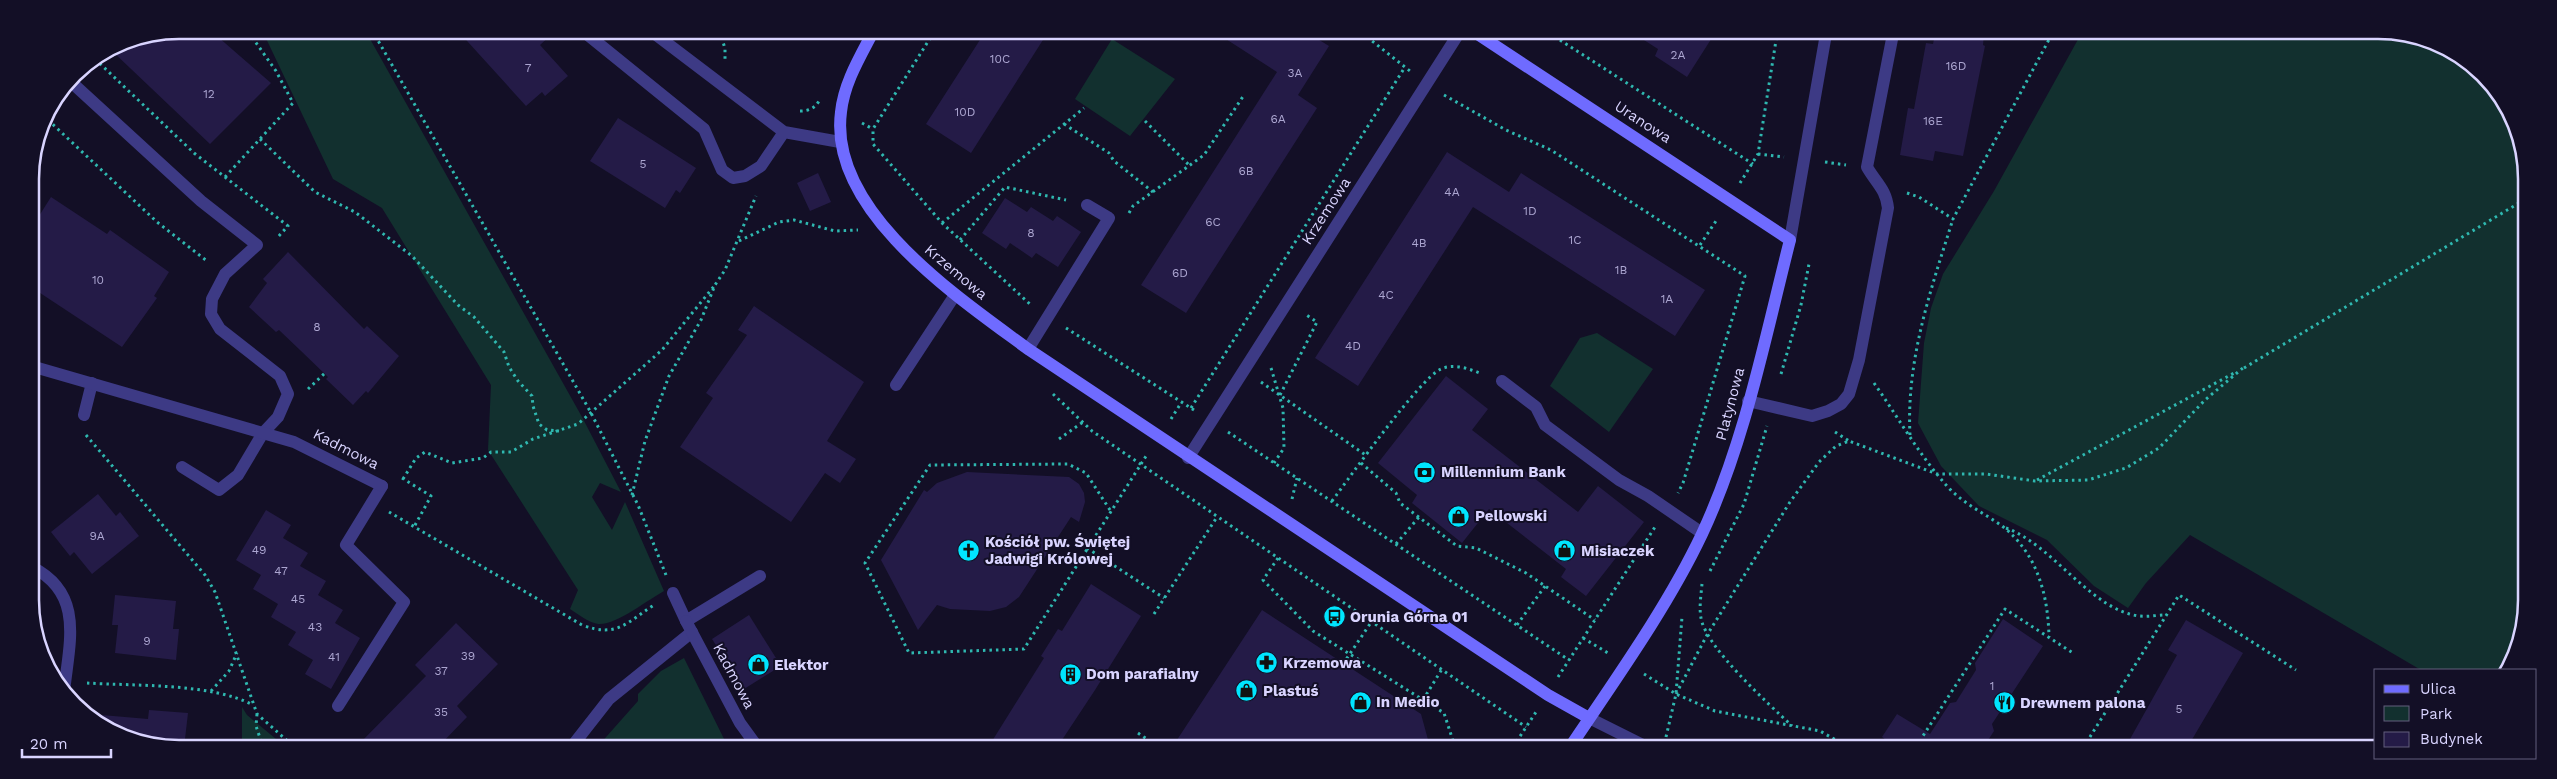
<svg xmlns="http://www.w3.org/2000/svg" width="2557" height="779" font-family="'Work Sans',sans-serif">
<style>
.green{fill:#12302f}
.building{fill:#241b47}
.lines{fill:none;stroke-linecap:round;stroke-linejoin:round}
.path{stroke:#2fb8b0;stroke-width:3;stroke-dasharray:2.5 4;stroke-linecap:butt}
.lane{stroke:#3d3a85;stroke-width:12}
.street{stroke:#3d3a85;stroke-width:12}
.secondary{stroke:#6f6bff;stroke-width:12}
.labels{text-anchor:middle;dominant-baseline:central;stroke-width:4;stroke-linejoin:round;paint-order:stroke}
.number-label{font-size:12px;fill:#aca6d1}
.street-label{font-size:15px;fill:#d9d4ff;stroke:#130f26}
.poi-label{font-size:15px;font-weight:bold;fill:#d9d4ff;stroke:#130f26;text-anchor:start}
.rim{fill:none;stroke:#d9d4ff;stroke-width:2.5}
</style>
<rect width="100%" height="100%" fill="#130f26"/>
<path class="green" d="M 262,30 L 365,30 L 582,417 L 621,492 L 600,483 L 592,497 L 612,530 L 625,502 L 664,591 C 649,599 615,626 598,624 C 588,622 579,615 570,609 L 578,590 L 488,450 L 491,385 L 382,208 L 333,179 Z
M 2081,34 L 2416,35 L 2453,50 L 2490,81 L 2524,150 L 2522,638 L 2509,670 L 2421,670 L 2190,535 L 2146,583 L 2128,608 L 2094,586 L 2047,540 L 1979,506 L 1941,466 L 1918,423 L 1924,343 L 1931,308 L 1943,274 L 1994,191 Z
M 1112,39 L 1175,79 L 1130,136 L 1075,99 Z
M 1597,333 L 1653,369 L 1609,432 L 1550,386 L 1580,338 Z
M 684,658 L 727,745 L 599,745 L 638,701 L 638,694 L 661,671 Z
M 242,707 L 247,715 L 282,744 L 242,744 Z"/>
<path class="building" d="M 179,30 L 210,30 L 271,83 L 210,144 L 110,49 L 122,41 Z
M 458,31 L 555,31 L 540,45 L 568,76 L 545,96 L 542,92 L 526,106 Z
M 985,32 L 1048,32 L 971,153 L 926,124 Z
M 1215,32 L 1308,33 L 1329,46 L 1298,95 L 1317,108 L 1186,313 L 1141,285 L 1277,72 Z
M 1633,33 L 1715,33 L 1687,77 L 1655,56 L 1658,49 Z
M 1935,34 L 1984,34 L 1983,45 L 1985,46 L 1963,156 L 1935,151 L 1933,161 L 1900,155 L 1908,108 L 1914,109 L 1926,43 L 1933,44 Z
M 618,118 L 696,168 L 680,193 L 676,190 L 665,208 L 590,161 Z
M 1447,152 L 1509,192 L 1521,173 L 1705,290 L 1675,336 L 1473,207 L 1358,386 L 1315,358 Z
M 818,173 L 831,202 L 810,211 L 797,183 Z
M 51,197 L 107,234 L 110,230 L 169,272 L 154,296 L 157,298 L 122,347 L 31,287 L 31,210 L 39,216 Z
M 1005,198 L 1027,212 L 1031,207 L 1053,221 L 1057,216 L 1081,232 L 1058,267 L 1036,253 L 1032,258 L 1010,243 L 1006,249 L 982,233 Z
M 288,252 L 364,329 L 367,326 L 399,356 L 368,393 L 366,391 L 353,405 L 326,379 L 328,377 L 300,350 L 279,330 L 276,332 L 249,307 L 267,283 L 263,279 Z
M 754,306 L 864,382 L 827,441 L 856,459 L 840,483 L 825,473 L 791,522 L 680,447 L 713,398 L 706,393 L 747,335 L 738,330 Z
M 1446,376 L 1488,409 L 1472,430 L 1578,512 L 1598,486 L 1644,522 L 1586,596 L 1561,577 L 1566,569 L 1489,509 L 1462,543 L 1412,503 L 1417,495 L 1378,463 Z
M 967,472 L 1069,477 L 1079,484 L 1084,493 L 1085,502 L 1079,522 L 1071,517 L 1019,597 L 1006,607 L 990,611 L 950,609 L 937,605 L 918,630 L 881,560 L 924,490 L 927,492 L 937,483 Z
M 98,494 L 116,516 L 120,512 L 139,536 L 92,574 L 74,552 L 70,556 L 51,532 Z
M 266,510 L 291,525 L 283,538 L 308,553 L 300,566 L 326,581 L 318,595 L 343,610 L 335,623 L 360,638 L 331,689 L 305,674 L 313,660 L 288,645 L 296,632 L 271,617 L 278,604 L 253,589 L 261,575 L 236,560 Z
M 1091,584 L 1141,616 L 1095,690 L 1058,746 L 989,746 L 1044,658 L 1041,656 L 1058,629 L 1062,631 Z
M 115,595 L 176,601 L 173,629 L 179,629 L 176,660 L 115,653 L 118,625 L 112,625 Z
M 1262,610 L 1421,714 L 1430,747 L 1173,746 Z
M 749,615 L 781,666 L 744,689 L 712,639 Z
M 2003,619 L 2043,646 L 1992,724 L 1994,731 L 1983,748 L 1897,748 L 1882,737 L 1897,714 L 1930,734 L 1950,703 L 1956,702 L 1976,670 L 1975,663 Z
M 2186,620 L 2243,653 L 2187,748 L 2125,748 L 2177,655 L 2168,650 Z
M 456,623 L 498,664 L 457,706 L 467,717 L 440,745 L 359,744 L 426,676 L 415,665 Z
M 149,710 L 188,713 L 185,739 L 176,739 L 176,741 L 169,741 L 169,744 L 141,744 L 90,714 L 148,719 Z"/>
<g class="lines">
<path class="path" d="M 372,30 L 590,411 L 638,505 L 666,575
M 720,31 L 725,49 L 725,61
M 934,32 L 873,129 L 873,144 L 942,223 L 1032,306
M 1362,33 L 1410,71
M 1549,33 L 1753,164
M 378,40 L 380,30
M 95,59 L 194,153 L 288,226 L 277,238
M 1444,95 L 1506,130 L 1551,150 L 1745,276 L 1683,483 L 1678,493
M 800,111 C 809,111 815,108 819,101
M 43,120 L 46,118 L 157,222 L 207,261
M 1145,121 L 1190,166
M 862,123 L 873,129
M 1064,124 L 1109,153 L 1114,161 L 1153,192
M 260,139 L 315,192 L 355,212 L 412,256 L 458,305 L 474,317 L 504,352 L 509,367 L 518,381 L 532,396 L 533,406 L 539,424 L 547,430 L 559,431
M 1758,154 L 1784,157
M 1825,162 L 1846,165
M 225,177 L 293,103 L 276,71 L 247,30
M 1740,183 L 1758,154 L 1777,34
M 1907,193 L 1919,197 L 1953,219 L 2052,34
M 1129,213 L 1133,206 L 1204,155 L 1244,95
M 942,223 L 1084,108
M 960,240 L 1005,187 L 1066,200
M 739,241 L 779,222 L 794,220 L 835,231 L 858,230
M 1700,245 L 1718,218
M 1066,328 L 1194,410
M 1271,368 L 1283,408 L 1284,448 L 1274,463
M 2244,368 L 2524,200
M 1781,374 L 1801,305 L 1809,264
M 1261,382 L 1367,456
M 1874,383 C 1898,417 1919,455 1947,486 C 1962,503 1984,513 2002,526 C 2037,553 2048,594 2049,637
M 308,389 L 325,373
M 1053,394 L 1092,431 L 1526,727
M 1280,395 L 1317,322 L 1305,314
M 1191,408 L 1405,67
M 1171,419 L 1181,403
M 1228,432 L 1569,660
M 1835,432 L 1849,441
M 86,435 L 205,575 L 215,592 L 257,714 L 291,744
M 1910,435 C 1906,360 1931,289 1953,219
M 1059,439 L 1083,422
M 1361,463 L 1396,493 L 1400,503 L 1457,546 L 1476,548 L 1526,573 L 1595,620
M 402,478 L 431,496 L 414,527
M 403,479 L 416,458 L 425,452 L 452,463 L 483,458 L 491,452 L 511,452 L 533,439 L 578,424 L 662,350 L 715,285
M 2037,480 L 2236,372
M 632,495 L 645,441 L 669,376 L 701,320 L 715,285 L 725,270 L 756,196
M 1292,499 L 1297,478
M 1332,501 C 1350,477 1420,378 1441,369 C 1454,363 1470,369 1482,374
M 1110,510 L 1086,473 L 1068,464 L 930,465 L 865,563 L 909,653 L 1024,649 L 1148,453
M 389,512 L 582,625 C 617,638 626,623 654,605
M 2006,528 C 2053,545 2091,610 2139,616 C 2148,617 2158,615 2166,615
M 1396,544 L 1419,517
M 1087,548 L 1164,598
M 1278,558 L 1263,580 L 1313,631 L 1444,713 L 1455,747
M 1710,571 L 1744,504 L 1767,426
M 1702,584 C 1701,595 1699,608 1701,618 C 1706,648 1769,704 1792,726
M 1154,614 L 1217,517
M 1517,625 L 1545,586
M 1583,638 L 1608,653
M 1343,664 L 1372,621
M 1644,674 L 1676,694 L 1715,711 L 1820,731 L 1850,748
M 1558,677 L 1655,527
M 87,683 C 134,686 212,683 253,705
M 211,691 L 229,671 L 237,653
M 1676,694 L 1707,635 L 1790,502 L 1819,462 L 1836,446 L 1849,441 L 1937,474 L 1986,474 L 2035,481 L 2088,480 L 2126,468 L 2159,448 L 2205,400 L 2244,367
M 1423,700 L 1442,669
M 257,714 L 256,726 L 262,744
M 1138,733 L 1154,744 L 1153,746
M 1666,737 L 1676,694 L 1682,617
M 1513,747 L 1536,712
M 1921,748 L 1921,739 L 2005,609 L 2073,653
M 2083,748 L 2179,595 L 2296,670"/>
<path class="lane" d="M 583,31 L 704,129 L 722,170 L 733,178 L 745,176 L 761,166 L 784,132
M 651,31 L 784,132 L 840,142
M 69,80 L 201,201 L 257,245 L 225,274 L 212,299 L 211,314 L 220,329 L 280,376 L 288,394 L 278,417 L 263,433 L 238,475 L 219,490 L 182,467
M 1028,349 L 1109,218 L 1087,205
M 1502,381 L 1536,407 L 1545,425 L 1619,480 L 1648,496 L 1702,533
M 896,385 L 955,295
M 1748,401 L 1812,416 L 1828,411 L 1841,404 L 1849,394 L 1859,360 L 1888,208 C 1886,189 1876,183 1867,167 L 1893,34
M 84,415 L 92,383
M 1188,458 L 1459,33
M 32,567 C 85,594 69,643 64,692
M 673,593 L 686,621 L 760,576
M 338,706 L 404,602 L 346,545 L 382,486
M 573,745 L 609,699 L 692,632"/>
<path class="street" d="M 1790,240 L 1826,34
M 31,366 L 294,442 L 382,486
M 686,621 L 740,723 L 756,745
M 1589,718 L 1647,747"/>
<path class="secondary" d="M 873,32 C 860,57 844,83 841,112 C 828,211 959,298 1028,349 L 1548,695 L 1589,718
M 1476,33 L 1790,240 C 1765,338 1745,442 1702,534 C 1668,606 1615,680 1570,747"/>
</g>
<defs>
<symbol id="bank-disc" viewBox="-11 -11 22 22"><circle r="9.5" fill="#00e5ff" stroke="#130f26"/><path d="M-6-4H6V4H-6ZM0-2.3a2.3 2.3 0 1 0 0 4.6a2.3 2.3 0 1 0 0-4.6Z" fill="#111"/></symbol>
<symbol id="shop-disc" viewBox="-11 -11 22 22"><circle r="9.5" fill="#00e5ff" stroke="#130f26"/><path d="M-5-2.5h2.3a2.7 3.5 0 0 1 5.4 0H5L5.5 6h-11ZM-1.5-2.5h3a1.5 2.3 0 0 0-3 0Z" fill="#111"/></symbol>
<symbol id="church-disc" viewBox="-11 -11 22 22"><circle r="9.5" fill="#00e5ff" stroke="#130f26"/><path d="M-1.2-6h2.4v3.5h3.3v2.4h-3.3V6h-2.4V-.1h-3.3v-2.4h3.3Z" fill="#111"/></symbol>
<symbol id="bus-disc" viewBox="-11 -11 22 22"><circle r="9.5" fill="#00e5ff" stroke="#130f26"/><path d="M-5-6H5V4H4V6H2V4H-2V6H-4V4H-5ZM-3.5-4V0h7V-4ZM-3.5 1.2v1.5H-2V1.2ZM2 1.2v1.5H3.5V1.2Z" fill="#111"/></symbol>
<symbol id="pharmacy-disc" viewBox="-11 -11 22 22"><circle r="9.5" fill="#00e5ff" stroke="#130f26"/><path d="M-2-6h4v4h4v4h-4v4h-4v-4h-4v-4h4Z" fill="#111"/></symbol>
<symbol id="building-disc" viewBox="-11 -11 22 22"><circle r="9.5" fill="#00e5ff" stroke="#130f26"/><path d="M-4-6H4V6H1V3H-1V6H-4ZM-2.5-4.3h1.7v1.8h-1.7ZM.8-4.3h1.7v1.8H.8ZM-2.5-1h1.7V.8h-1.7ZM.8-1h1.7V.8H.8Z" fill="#111"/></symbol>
<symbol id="restaurant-disc" viewBox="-11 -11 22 22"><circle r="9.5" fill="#00e5ff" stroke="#130f26"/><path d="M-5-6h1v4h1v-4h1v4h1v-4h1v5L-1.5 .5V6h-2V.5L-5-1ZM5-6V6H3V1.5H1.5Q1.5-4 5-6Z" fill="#111"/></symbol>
</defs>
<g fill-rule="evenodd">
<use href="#bank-disc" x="1412" y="460" width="25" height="25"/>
<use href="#shop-disc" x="1446" y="504" width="25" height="25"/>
<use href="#church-disc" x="956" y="538" width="25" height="25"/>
<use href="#shop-disc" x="1552" y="538" width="25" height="25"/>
<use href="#bus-disc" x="1322" y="604" width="25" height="25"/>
<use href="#pharmacy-disc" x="1254" y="650" width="25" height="25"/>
<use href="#shop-disc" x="746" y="652" width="25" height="25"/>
<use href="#building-disc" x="1058" y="662" width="25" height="25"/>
<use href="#shop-disc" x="1234" y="678" width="25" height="25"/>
<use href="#shop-disc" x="1348" y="690" width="25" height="25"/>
<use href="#restaurant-disc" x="1992" y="690" width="25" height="25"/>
</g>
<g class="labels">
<g class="number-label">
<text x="1678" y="55">2A</text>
<text x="1000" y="59">10C</text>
<text x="1956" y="66">16D</text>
<text x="528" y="68">7</text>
<text x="1295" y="73">3A</text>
<text x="209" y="94">12</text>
<text x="965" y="112">10D</text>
<text x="1278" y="119">6A</text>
<text x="1933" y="121">16E</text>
<text x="643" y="164">5</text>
<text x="1246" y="171">6B</text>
<text x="1452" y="192">4A</text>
<text x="1530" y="211">1D</text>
<text x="1213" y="222">6C</text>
<text x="1031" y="233">8</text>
<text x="1575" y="240">1C</text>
<text x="1419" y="243">4B</text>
<text x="1621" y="270">1B</text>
<text x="1180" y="273">6D</text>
<text x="98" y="280">10</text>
<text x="1386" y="295">4C</text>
<text x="1667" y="299">1A</text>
<text x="317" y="327">8</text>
<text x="1353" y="346">4D</text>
<text x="97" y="536">9A</text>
<text x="259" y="550">49</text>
<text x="281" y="571">47</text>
<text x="298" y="599">45</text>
<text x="315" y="627">43</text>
<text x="147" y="641">9</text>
<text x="468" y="656">39</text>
<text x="334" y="657">41</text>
<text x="441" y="671">37</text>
<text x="1992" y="686">1</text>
<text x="2179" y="709">5</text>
<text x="441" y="712">35</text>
</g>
<g class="street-label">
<text transform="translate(1643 122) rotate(33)">Uranowa</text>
<text transform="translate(1326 211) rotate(-57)">Krzemowa</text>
<text transform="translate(956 272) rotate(40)">Krzemowa</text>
<text transform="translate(1730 404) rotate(-75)">Platynowa</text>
<text transform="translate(346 449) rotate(27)">Kadmowa</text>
<text transform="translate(734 676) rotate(62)">Kadmowa</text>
</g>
<g class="poi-label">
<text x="1441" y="472">Millennium Bank</text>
<text x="1475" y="516">Pellowski</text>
<text x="985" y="542">Kościół pw. Świętej<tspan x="985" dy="17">Jadwigi Królowej</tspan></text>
<text x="1581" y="551">Misiaczek</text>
<text x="1350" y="617">Orunia Górna 01</text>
<text x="1283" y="663">Krzemowa</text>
<text x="774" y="665">Elektor</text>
<text x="1086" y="674">Dom parafialny</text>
<text x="1263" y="691">Plastuś</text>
<text x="1376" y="702">In Medio</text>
<text x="2020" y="703">Drewnem palona</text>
</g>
</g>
<path d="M0 0H2557V779H0ZM179 39H2378A140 140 0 0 1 2518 179V600A140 140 0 0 1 2378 740H179A140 140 0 0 1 39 600V179A140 140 0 0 1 179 39Z" fill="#130f26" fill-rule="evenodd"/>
<path class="rim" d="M179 39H2378A140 140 0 0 1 2518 179V600A140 140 0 0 1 2378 740H179A140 140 0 0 1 39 600V179A140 140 0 0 1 179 39Z"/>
<rect x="2374" y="669" width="162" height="90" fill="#130f26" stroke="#625e7d"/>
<rect x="2384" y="685" width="25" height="8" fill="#6f6bff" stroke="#625e7d"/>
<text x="2420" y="694" font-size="15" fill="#d9d4ff">Ulica</text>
<rect x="2384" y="706" width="25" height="15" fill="#12302f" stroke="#625e7d"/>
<text x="2420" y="719" font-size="15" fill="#d9d4ff">Park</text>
<rect x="2384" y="732" width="25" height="15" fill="#241b47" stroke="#625e7d"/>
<text x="2420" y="744" font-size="15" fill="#d9d4ff">Budynek</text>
<path d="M22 749v8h89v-8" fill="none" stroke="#d9d4ff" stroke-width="2.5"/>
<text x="30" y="749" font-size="15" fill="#d9d4ff" stroke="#130f26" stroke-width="4" paint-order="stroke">20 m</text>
</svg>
